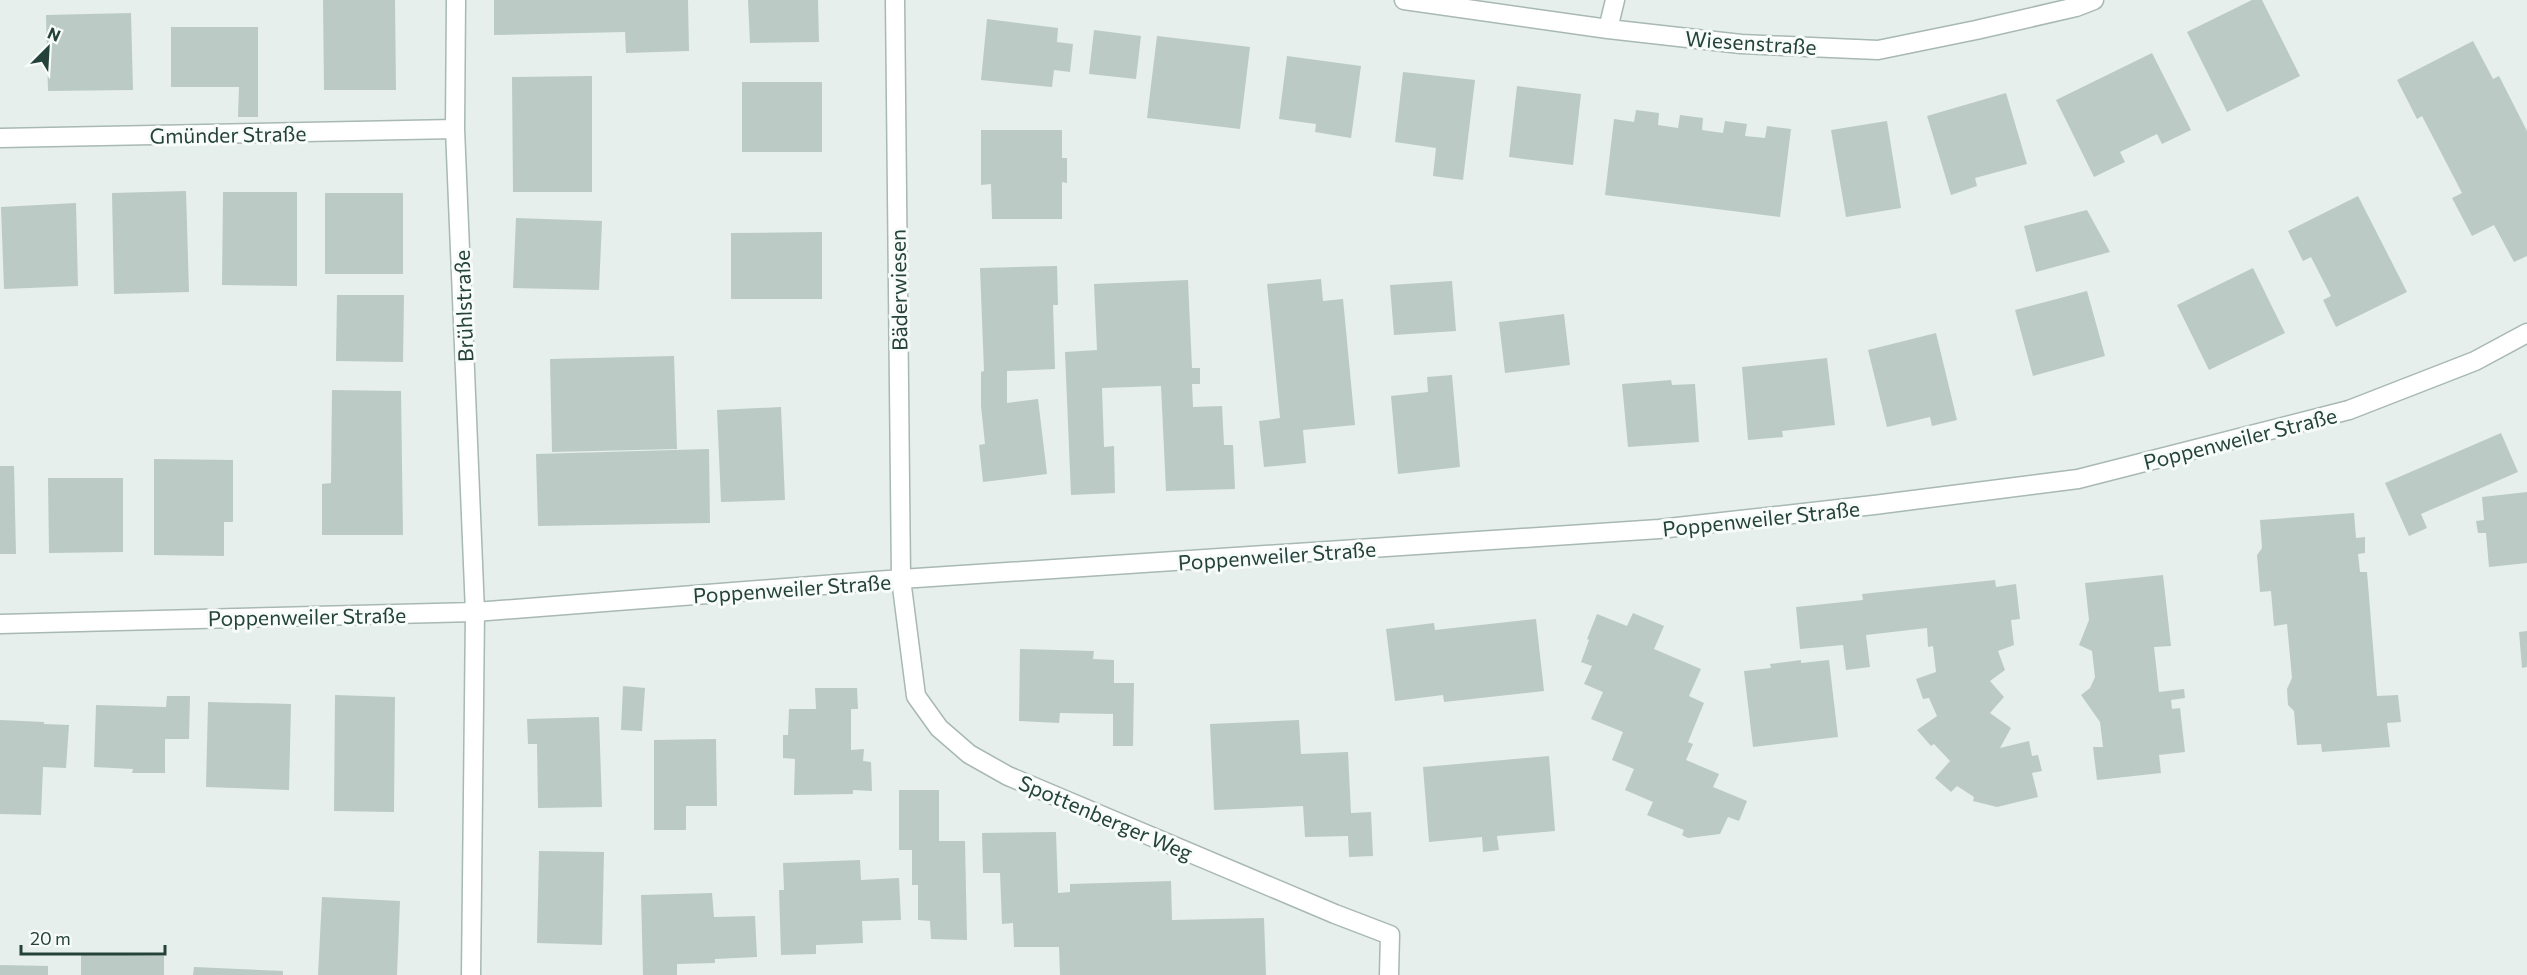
<svg xmlns="http://www.w3.org/2000/svg" width="2527" height="975" font-family="Commissioner,sans-serif">
<style>
.building{fill:#bbcac4}
.lines{fill:none;stroke-linecap:round;stroke-linejoin:round}
.service-casing{stroke:#a8b8b2;stroke-width:21}
.minor-casing{stroke:#a8b8b2;stroke-width:21}
.service{stroke:#fff;stroke-width:18}
.minor{stroke:#fff;stroke-width:18}
.labels{text-anchor:middle;dominant-baseline:central;stroke-width:6;stroke-linejoin:round;paint-order:stroke}
.street-label{font-size:21px;fill:#24423a;stroke:#f7fbf9}
</style>
<rect width="100%" height="100%" fill="#e6efeb"/>
<path class="building" d="M 323,0 L 395,0 L 396,90 L 324,90 Z
M 494,0 L 688,0 L 689,51 L 626,53 L 625,32 L 494,35 Z
M 748,0 L 818,0 L 819,42 L 750,43 Z
M 2252,0 L 2262,0 L 2300,76 L 2227,112 L 2187,32 Z
M 131,13 L 133,90 L 48,91 L 46,15 Z
M 987,19 L 1058,28 L 1057,42 L 1073,44 L 1070,72 L 1054,70 L 1052,87 L 981,80 Z
M 171,27 L 258,27 L 258,117 L 238,117 L 239,87 L 171,87 Z
M 1094,30 L 1141,36 L 1136,79 L 1089,74 Z
M 1157,36 L 1250,47 L 1240,129 L 1147,118 Z
M 2473,41 L 2493,79 L 2499,76 L 2527,131 L 2527,256 L 2514,262 L 2494,225 L 2472,236 L 2452,198 L 2462,193 L 2422,116 L 2417,119 L 2397,80 Z
M 2152,53 L 2191,130 L 2162,144 L 2157,134 L 2120,152 L 2125,162 L 2094,177 L 2056,100 Z
M 1287,56 L 1361,66 L 1351,138 L 1315,132 L 1316,124 L 1279,119 Z
M 1403,72 L 1475,80 L 1463,180 L 1433,176 L 1436,148 L 1395,142 Z
M 592,76 L 592,192 L 513,192 L 512,77 Z
M 742,82 L 822,82 L 822,152 L 742,152 Z
M 1517,86 L 1581,94 L 1573,165 L 1509,157 Z
M 2006,93 L 2027,164 L 1975,178 L 1977,186 L 1951,195 L 1927,116 Z
M 1636,110 L 1659,113 L 1658,125 L 1678,128 L 1680,115 L 1703,118 L 1702,130 L 1723,133 L 1725,121 L 1747,124 L 1745,136 L 1765,138 L 1767,126 L 1791,129 L 1780,217 L 1605,195 L 1614,119 L 1634,122 Z
M 1887,121 L 1901,208 L 1846,217 L 1831,130 Z
M 981,130 L 1062,130 L 1062,158 L 1067,158 L 1067,183 L 1062,182 L 1062,219 L 992,219 L 991,184 L 981,185 Z
M 186,191 L 189,292 L 114,294 L 112,193 Z
M 223,192 L 297,192 L 297,286 L 222,285 Z
M 325,193 L 403,193 L 403,274 L 325,274 Z
M 2358,196 L 2407,292 L 2336,327 L 2323,300 L 2331,296 L 2311,257 L 2303,261 L 2288,231 Z
M 76,203 L 78,286 L 4,289 L 1,207 Z
M 2087,210 L 2110,252 L 2036,272 L 2024,226 Z
M 516,218 L 602,221 L 599,290 L 513,288 Z
M 822,232 L 822,299 L 731,299 L 731,233 Z
M 1057,266 L 1058,305 L 1053,305 L 1055,369 L 1007,371 L 1007,403 L 1038,399 L 1047,474 L 983,482 L 979,445 L 985,444 L 981,406 L 981,372 L 984,371 L 980,268 Z
M 2253,268 L 2285,333 L 2209,370 L 2177,305 Z
M 1321,279 L 1323,301 L 1343,299 L 1355,425 L 1303,430 L 1306,463 L 1264,467 L 1259,421 L 1280,418 L 1267,284 Z
M 1188,280 L 1192,368 L 1200,368 L 1200,384 L 1192,384 L 1193,407 L 1222,406 L 1224,445 L 1233,445 L 1235,489 L 1166,491 L 1161,386 L 1102,388 L 1104,447 L 1114,446 L 1115,493 L 1071,495 L 1065,352 L 1097,350 L 1094,284 Z
M 1452,281 L 1456,331 L 1394,335 L 1390,285 Z
M 2087,291 L 2105,356 L 2033,376 L 2015,310 Z
M 337,295 L 404,295 L 403,362 L 336,361 Z
M 1564,314 L 1570,365 L 1505,373 L 1499,322 Z
M 1936,333 L 1957,420 L 1932,426 L 1930,417 L 1887,427 L 1868,350 Z
M 674,356 L 677,449 L 552,452 L 550,359 Z
M 1827,358 L 1835,425 L 1782,431 L 1783,437 L 1748,440 L 1742,367 Z
M 1452,375 L 1460,467 L 1398,474 L 1391,396 L 1428,392 L 1427,377 Z
M 1671,380 L 1672,385 L 1695,384 L 1699,442 L 1628,447 L 1622,384 Z
M 332,390 L 401,391 L 403,535 L 322,535 L 322,484 L 331,483 Z
M 781,407 L 785,500 L 721,502 L 717,410 Z
M 2501,433 L 2518,472 L 2421,514 L 2427,528 L 2409,536 L 2385,483 Z
M 709,449 L 710,523 L 538,526 L 536,454 Z
M 154,459 L 233,460 L 233,522 L 224,522 L 224,556 L 154,555 Z
M 0,466 L 14,466 L 16,554 L 0,554 Z
M 48,478 L 123,478 L 123,552 L 49,553 Z
M 2527,492 L 2527,563 L 2489,567 L 2486,533 L 2478,533 L 2476,521 L 2484,520 L 2482,497 Z
M 2354,513 L 2356,538 L 2365,537 L 2365,553 L 2358,554 L 2360,572 L 2367,572 L 2377,696 L 2398,695 L 2401,722 L 2387,723 L 2390,747 L 2322,752 L 2321,744 L 2297,745 L 2294,711 L 2288,705 L 2287,689 L 2292,678 L 2287,624 L 2274,626 L 2271,591 L 2260,592 L 2257,555 L 2262,548 L 2260,520 Z
M 2163,575 L 2171,646 L 2154,647 L 2159,692 L 2184,689 L 2185,698 L 2171,700 L 2172,709 L 2180,708 L 2185,752 L 2159,755 L 2161,773 L 2097,780 L 2093,747 L 2103,747 L 2100,722 L 2081,695 L 2090,688 L 2095,677 L 2092,651 L 2079,645 L 2089,620 L 2085,583 Z
M 1995,580 L 1996,587 L 2016,584 L 2020,619 L 2011,620 L 2014,645 L 1998,651 L 2005,670 L 1990,681 L 2004,697 L 1990,713 L 2011,728 L 2000,748 L 2029,741 L 2032,756 L 2038,755 L 2042,771 L 2032,773 L 2038,797 L 1997,807 L 1973,801 L 1974,797 L 1957,786 L 1951,792 L 1935,778 L 1950,761 L 1934,744 L 1931,746 L 1917,730 L 1937,716 L 1929,698 L 1923,699 L 1916,679 L 1936,672 L 1933,646 L 1928,647 L 1927,628 L 1866,635 L 1870,667 L 1846,670 L 1843,645 L 1800,649 L 1796,607 L 1863,600 L 1862,594 Z
M 1633,613 L 1664,626 L 1654,649 L 1701,669 L 1689,696 L 1704,703 L 1688,742 L 1693,744 L 1686,760 L 1719,774 L 1713,787 L 1747,801 L 1739,821 L 1728,817 L 1720,834 L 1688,838 L 1682,835 L 1684,830 L 1647,815 L 1653,802 L 1625,790 L 1634,769 L 1612,760 L 1623,732 L 1591,719 L 1603,692 L 1584,684 L 1592,666 L 1581,662 L 1589,640 L 1587,639 L 1597,614 L 1627,626 Z
M 1536,619 L 1544,691 L 1444,702 L 1443,695 L 1395,701 L 1386,629 L 1434,623 L 1435,630 Z
M 2527,631 L 2527,667 L 2522,668 L 2519,632 Z
M 1020,649 L 1094,651 L 1093,659 L 1114,660 L 1114,683 L 1134,683 L 1133,746 L 1113,746 L 1113,714 L 1060,713 L 1059,723 L 1019,721 Z
M 1801,660 L 1801,663 L 1829,660 L 1838,737 L 1753,747 L 1744,671 L 1771,668 L 1770,664 Z
M 623,686 L 645,688 L 642,731 L 621,730 Z
M 815,688 L 857,688 L 858,709 L 851,709 L 851,750 L 864,749 L 863,761 L 871,762 L 872,791 L 853,790 L 853,794 L 794,795 L 795,759 L 783,758 L 783,735 L 788,735 L 789,709 L 816,709 Z
M 335,695 L 395,697 L 394,812 L 334,811 Z
M 167,696 L 190,696 L 189,739 L 165,739 L 165,773 L 132,773 L 133,769 L 94,767 L 96,705 L 166,707 Z
M 208,702 L 291,704 L 289,790 L 206,787 Z
M 599,717 L 602,807 L 538,808 L 537,744 L 528,744 L 527,719 Z
M 0,720 L 44,722 L 44,724 L 69,725 L 66,768 L 43,767 L 41,815 L 0,814 Z
M 1299,720 L 1301,754 L 1348,752 L 1351,813 L 1371,812 L 1373,856 L 1349,857 L 1348,836 L 1305,837 L 1303,806 L 1214,810 L 1210,724 Z
M 716,739 L 717,806 L 686,806 L 686,830 L 654,830 L 654,740 Z
M 1549,756 L 1555,831 L 1497,836 L 1499,850 L 1483,852 L 1482,837 L 1429,842 L 1423,767 Z
M 899,790 L 939,790 L 939,841 L 965,841 L 967,940 L 931,939 L 930,921 L 918,920 L 918,885 L 912,885 L 912,850 L 899,850 Z
M 1056,832 L 1058,893 L 1070,892 L 1070,884 L 1171,881 L 1172,920 L 1264,918 L 1266,975 L 1060,975 L 1059,947 L 1014,947 L 1013,923 L 1002,924 L 1000,873 L 983,873 L 982,833 Z
M 539,851 L 604,852 L 602,945 L 537,943 Z
M 860,860 L 861,880 L 899,878 L 901,920 L 862,921 L 863,943 L 816,945 L 816,954 L 781,955 L 779,890 L 784,890 L 783,863 Z
M 712,893 L 714,917 L 755,916 L 757,957 L 715,959 L 715,963 L 677,964 L 677,975 L 643,975 L 641,895 Z
M 322,897 L 400,901 L 397,975 L 318,975 Z
M 81,954 L 164,956 L 164,975 L 81,975 Z
M 0,965 L 48,966 L 48,975 L 0,975 Z
M 194,967 L 283,971 L 283,975 L 193,975 Z"/>
<g class="lines">
<defs>
<path id="service" d="M 471,975 L 475,612"/>
<path id="minor" d="M 456,0 L 455,129 L 475,612
M 895,0 L 901,579 L 916,696 L 939,728 L 969,754 L 1008,776 L 1335,914 L 1390,935 L 1389,975
M 1404,0 L 1608,29 L 1741,44 L 1878,50 L 1976,30 L 2076,7 L 2094,0
M 1608,29 L 1615,0
M 0,138 L 455,129
M 0,624 L 475,612 L 901,579 L 1659,529 L 1874,505 L 2078,479 L 2349,410 L 2475,361 L 2527,333"/>
</defs>
<use href="#service" class="service-casing"/>
<use href="#minor" class="minor-casing"/>
<use href="#service" class="service"/>
<use href="#minor" class="minor"/>
</g>
<g class="labels">
<g class="street-label">
<text transform="translate(1751 42) rotate(4)">Wiesenstraße</text>
<text transform="translate(228 134) rotate(-1)">Gmünder Straße</text>
<text transform="translate(898 290) rotate(-91)">Bäderwiesen</text>
<text transform="translate(463 306) rotate(-92)">Brühlstraße</text>
<text transform="translate(2240 438) rotate(-14)">Poppenweiler Straße</text>
<text transform="translate(1761 518) rotate(-6)">Poppenweiler Straße</text>
<text transform="translate(1277 555) rotate(-4)">Poppenweiler Straße</text>
<text transform="translate(792 588) rotate(-4)">Poppenweiler Straße</text>
<text transform="translate(307 616) rotate(-1)">Poppenweiler Straße</text>
<text transform="translate(1106 817) rotate(23)">Spottenberger Weg</text>
</g>
</g>
<g transform="translate(48 48) rotate(24)" stroke="#f7fbf9" stroke-width="4.5" paint-order="stroke">
<path d="M0-4.5L10 22L0 15L-10 22Z" fill="#24423a"/>
<text y="-9" font-size="16" font-weight="bold" text-anchor="middle" fill="#24423a">N</text>
</g>
<path d="M21 945v9h144v-9" fill="none" stroke="#24423a" stroke-width="3"/>
<text x="30" y="945" font-size="18" fill="#24423a" stroke="#f7fbf9" stroke-width="4.5" paint-order="stroke">20 m</text>
</svg>
